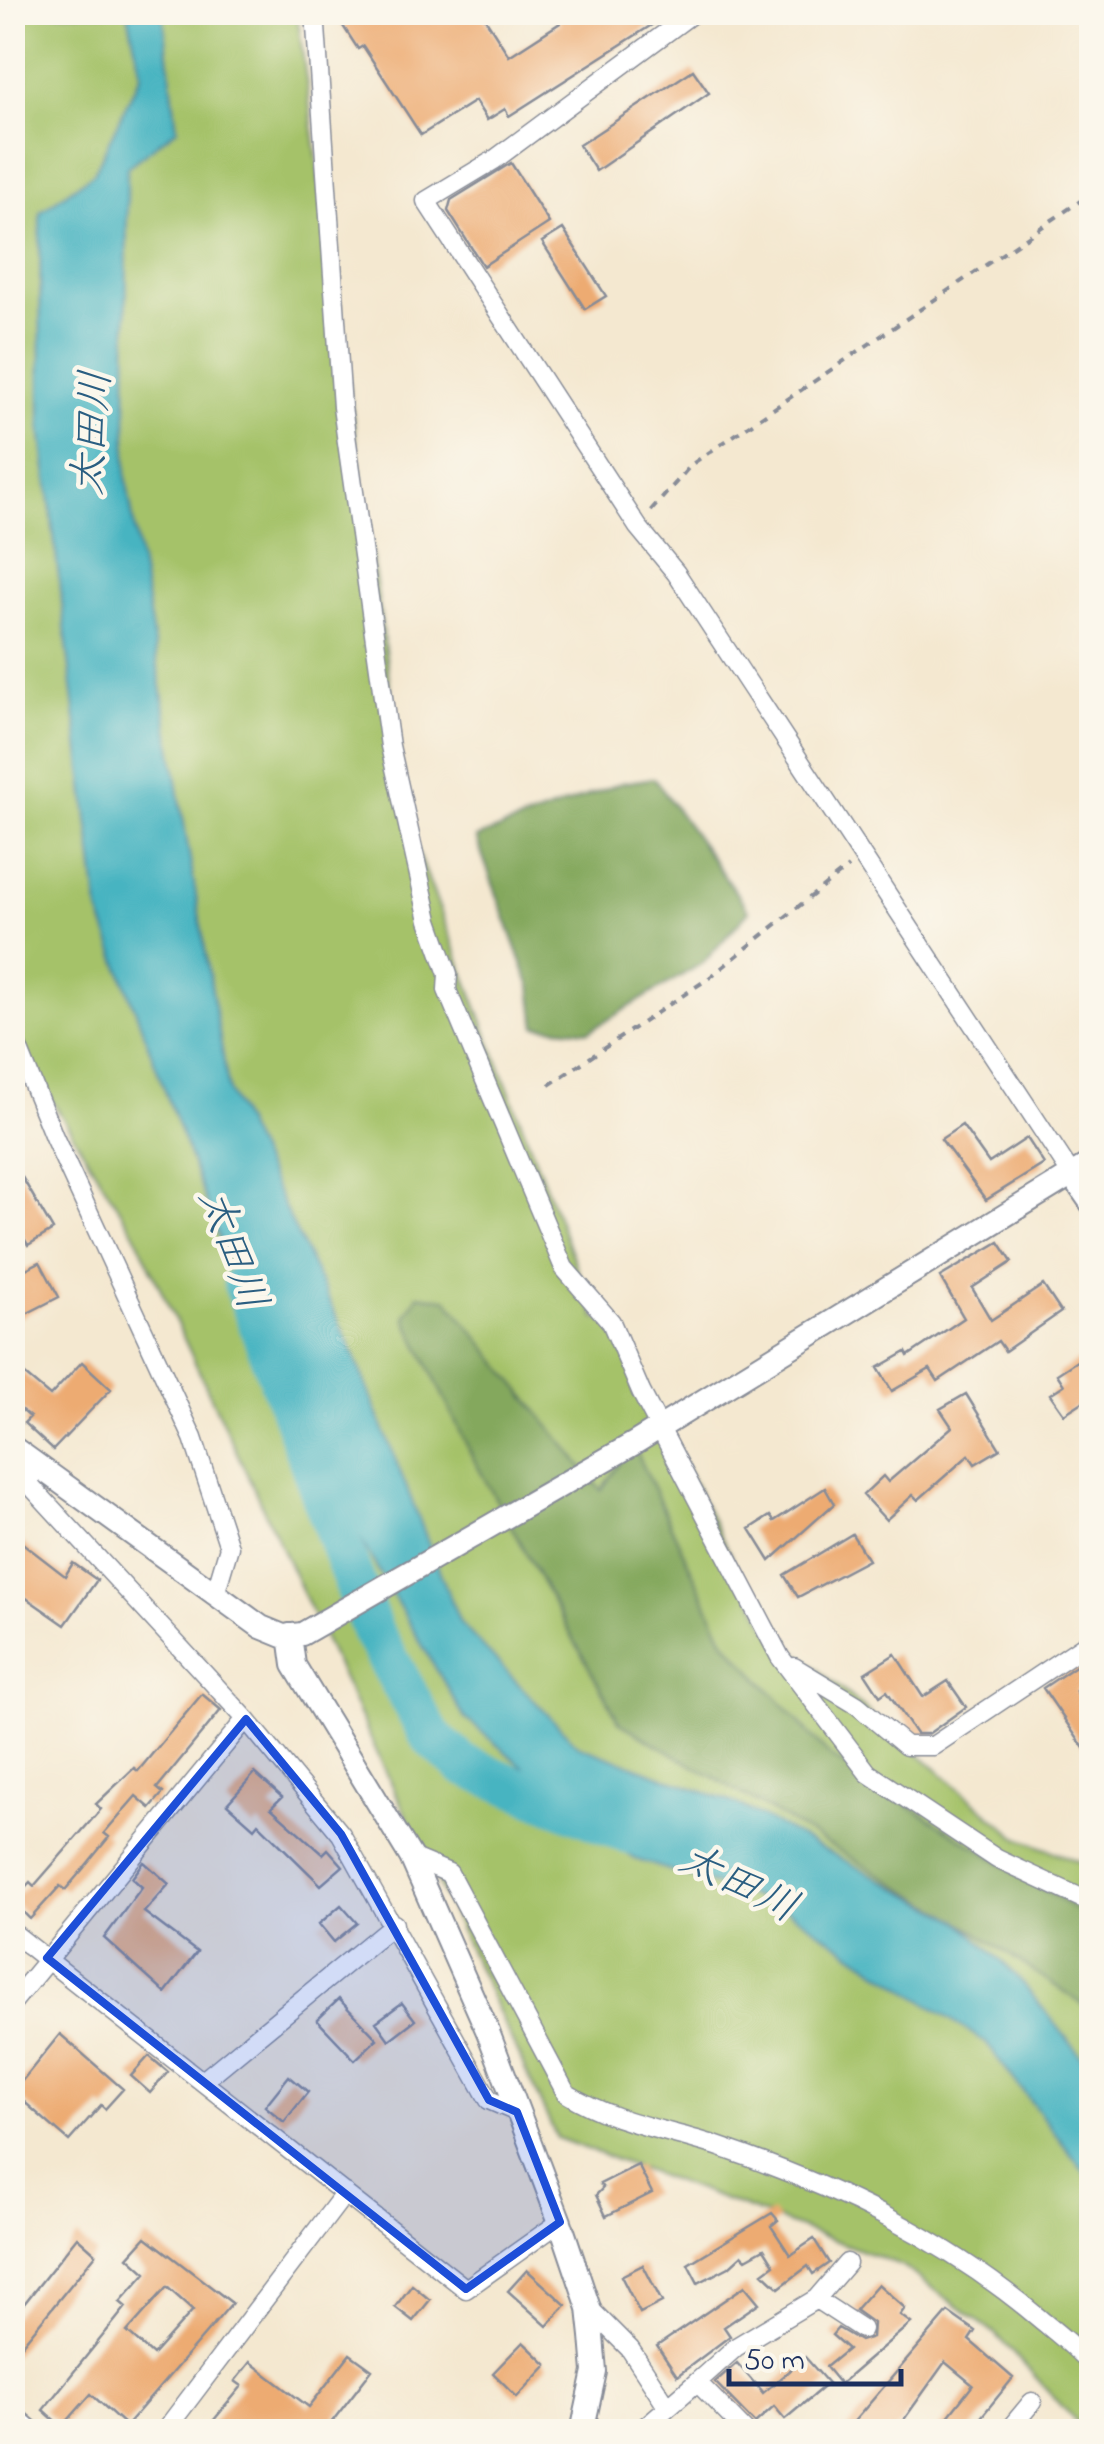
<svg xmlns="http://www.w3.org/2000/svg" width="1104" height="2444" font-family="'Indie Flower','Klee One',sans-serif">
<style>
.green{fill:#a5c269;stroke:#607864;stroke-width:2.5}
.forest{fill:#84a85d;stroke:#506c5e;stroke-width:2.5}
.water{fill:#46b4c1;stroke:#307290;stroke-width:2.5}
.lines{fill:none;stroke-linecap:round;stroke-linejoin:round}
.river{stroke:#46b4c1;stroke-width:42}
.building{fill:#edab72;fill-rule:evenodd}
.minor-casing{stroke:#888c97;stroke-width:21}
.tertiary-casing{stroke:#888c97;stroke-width:26}
.path{stroke:#888c97;stroke-width:4;stroke-dasharray:8 8;stroke-linecap:butt}
.minor{stroke:#fff;stroke-width:18}
.tertiary{stroke:#fff;stroke-width:22}
.marked{fill:#1d4ed8;fill-opacity:0.2;stroke:#1d4ed8;stroke-width:8;stroke-linejoin:round}
.labels{text-anchor:middle;dominant-baseline:central;stroke-width:9;stroke-linejoin:round;paint-order:stroke}
.water-label{font-size:42px;font-style:italic;fill:#2a5e81;stroke:#fbf7ec}
</style>
<rect width="100%" height="100%" fill="#fbf7ec"/>
<filter id="ink" filterUnits="userSpaceOnUse"><feTurbulence type="fractalNoise" baseFrequency=".01" numOctaves="2"/><feDisplacementMap in="SourceGraphic" scale="20" xChannelSelector="R" yChannelSelector="G"/><feConvolveMatrix kernelMatrix="1 2 1 2 8 2 1 2 1" color-interpolation-filters="sRGB"/></filter>
<filter id="wash" filterUnits="userSpaceOnUse"><feTurbulence type="fractalNoise" baseFrequency=".0048" numOctaves="4" result="noise"/><feDisplacementMap in="SourceGraphic" scale="40" xChannelSelector="R" yChannelSelector="G"/><feGaussianBlur stdDeviation="2.25" result="paint"/><feColorMatrix in="noise" values="0 0 0 0 0 0 0 0 0 0 0 0 0 0 0 0 0 1.4 0 .05"/><feComposite in="paint" operator="in"/></filter>
<g filter="url(#wash)">
<rect width="100%" height="100%" fill="#f4e8d0"/>
<path class="green" d="M 12,13 L 297,13 L 410,832 L 596,1318 L 611,1322 L 767,1627 L 1018,1838 L 1091,1866 L 1091,2431 L 1085,2431 L 996,2334 L 901,2265 L 557,2138 L 135,1234 L 14,1040 Z"/>
<path class="forest" d="M 654,778 L 749,911 L 704,962 L 589,1031 L 536,1026 L 531,987 L 476,838 L 621,783 Z
M 418,1295 L 447,1299 L 601,1490 L 633,1444 L 724,1640 L 830,1756 L 1091,1919 L 1091,2010 L 958,1920 L 620,1723 L 473,1458 L 405,1317 Z"/>
<path class="water" d="M 128,13 L 163,13 L 177,129 L 127,167 L 126,477 L 229,1092 L 351,1347 L 460,1623 L 577,1745 L 739,1805 L 958,1920 L 1015,1974 L 1091,2068 L 1091,2180 L 986,2043 L 780,1905 L 634,1859 L 465,1718 L 344,1512 L 221,1243 L 99,911 L 41,428 L 40,212 L 94,173 L 141,74 Z"/>
<g class="lines">
<path class="river" d="M 244,1283 L 372,1630 L 431,1737 L 463,1765 L 628,1833"/>
</g>
<g id="blocks">
<path class="building" d="M 334,12 L 481,12 L 509,56 L 560,23 L 553,12 L 672,12 L 509,116 L 505,109 L 487,120 L 475,101 L 421,135 L 363,46 L 358,49 Z
M 693,70 L 709,93 L 596,171 L 579,145 Z
M 511,163 L 549,223 L 483,266 L 448,211 L 451,200 Z
M 563,229 L 606,296 L 585,309 L 542,242 Z
M 962,1125 L 989,1163 L 1027,1138 L 1044,1164 L 986,1200 L 941,1139 Z
M 12,1160 L 53,1230 L 28,1245 L 12,1218 Z
M 999,1242 L 1012,1262 L 972,1288 L 991,1320 L 1043,1285 L 1061,1312 L 1005,1351 L 998,1341 L 938,1381 L 930,1369 L 892,1391 L 878,1368 L 906,1352 L 908,1356 L 964,1318 L 940,1277 Z
M 40,1262 L 59,1297 L 12,1321 L 12,1276 Z
M 1092,1351 L 1092,1396 L 1064,1414 L 1050,1394 L 1064,1385 L 1057,1374 Z
M 82,1362 L 111,1389 L 53,1450 L 24,1423 L 30,1417 L 12,1402 L 12,1364 L 50,1396 Z
M 966,1394 L 1000,1449 L 975,1464 L 969,1455 L 918,1500 L 913,1495 L 886,1520 L 863,1495 L 883,1476 L 888,1482 L 952,1427 L 940,1409 Z
M 825,1488 L 834,1504 L 770,1561 L 750,1529 L 770,1516 L 774,1521 Z
M 852,1534 L 868,1560 L 798,1597 L 784,1575 Z
M 12,1535 L 65,1576 L 73,1563 L 97,1580 L 65,1625 L 12,1588 Z
M 895,1654 L 923,1697 L 948,1681 L 966,1707 L 928,1734 L 916,1734 L 887,1691 L 880,1696 L 865,1673 Z
M 1092,1655 L 1092,1681 L 1076,1691 L 1092,1714 L 1092,1760 L 1043,1688 Z
M 202,1694 L 221,1710 L 157,1788 L 163,1793 L 150,1808 L 136,1796 L 104,1833 L 109,1837 L 83,1869 L 65,1890 L 60,1886 L 30,1919 L 12,1901 L 30,1882 L 34,1886 L 101,1809 L 96,1804 L 134,1768 L 138,1771 Z
M 255,1773 L 282,1797 L 271,1808 L 323,1854 L 328,1849 L 343,1866 L 321,1885 L 258,1823 L 254,1828 L 227,1804 Z
M 144,1862 L 169,1884 L 144,1912 L 197,1952 L 165,1993 L 104,1938 L 142,1887 L 132,1878 Z
M 341,1905 L 357,1923 L 334,1942 L 319,1924 Z
M 339,1999 L 377,2039 L 355,2060 L 317,2020 Z
M 402,2003 L 415,2020 L 389,2040 L 376,2022 Z
M 60,2034 L 123,2089 L 105,2109 L 101,2105 L 69,2141 L 13,2092 Z
M 149,2056 L 168,2072 L 150,2093 L 131,2076 Z
M 289,2076 L 308,2092 L 284,2122 L 265,2106 Z
M 638,2165 L 652,2193 L 606,2216 L 596,2195 L 603,2188 L 600,2184 Z
M 772,2213 L 778,2220 L 771,2226 L 790,2255 L 814,2239 L 829,2263 L 813,2274 L 808,2266 L 779,2288 L 763,2273 L 774,2265 L 764,2249 L 746,2259 L 742,2255 L 729,2267 L 698,2283 L 688,2264 Z
M 77,2237 L 96,2254 L 12,2357 L 12,2319 Z
M 146,2237 L 232,2303 L 126,2426 L 91,2394 L 62,2427 L 43,2410 L 126,2307 L 120,2302 L 146,2273 L 128,2257 ZM 167,2287 L 193,2310 L 153,2355 L 127,2332 Z
M 643,2265 L 662,2302 L 640,2313 L 621,2276 Z
M 527,2270 L 566,2305 L 547,2326 L 508,2291 Z
M 878,2284 L 905,2308 L 900,2315 L 911,2323 L 840,2384 L 826,2367 L 848,2349 L 832,2335 L 838,2328 L 860,2341 L 872,2337 L 873,2323 L 855,2310 Z
M 412,2285 L 430,2300 L 413,2321 L 395,2307 Z
M 745,2286 L 759,2303 L 724,2327 L 730,2336 L 677,2376 L 657,2346 Z
M 948,2312 L 975,2331 L 969,2340 L 1013,2378 L 969,2432 L 936,2432 L 973,2385 L 945,2362 L 895,2432 L 845,2432 Z
M 523,2342 L 547,2365 L 517,2397 L 493,2373 Z
M 350,2354 L 372,2370 L 324,2432 L 204,2432 L 242,2386 L 235,2381 L 250,2362 L 309,2407 Z
M 805,2357 L 828,2383 L 785,2419 L 774,2406 L 755,2423 L 715,2382 L 737,2363 L 763,2393 Z"/>
</g>
</g>
<g filter="url(#ink)">
<use href="#blocks" fill-opacity="0" stroke="#888c97" stroke-width="2.5"/>
<g class="lines">
<defs>
<path id="minor" d="M 315,12 L 342,407 L 390,746 L 429,920 L 448,974 L 447,990 L 564,1268 L 611,1322 L 641,1392 L 780,1657 L 868,1773 L 997,1859 L 1092,1903
M 694,12 L 494,160 L 426,201 L 638,527 L 676,573 L 1072,1175
M 12,1033 L 54,1137 L 193,1438 L 229,1547 L 215,1594
M 31,1463 L 30,1485 L 246,1719 L 341,1834 L 489,2100 L 517,2112
M 794,1667 L 857,1705 L 906,1746 L 933,1746 L 1092,1640
M 411,1857 L 449,1873 L 566,2093 C 614,2123 664,2129 717,2146 C 835,2186 946,2239 1040,2319 C 1058,2334 1077,2348 1092,2366
M 12,1932 L 466,2289 L 560,2222
M 12,2003 L 246,1719
M 203,2081 L 394,1924
M 816,2299 L 862,2329
M 589,2308 L 630,2349 L 668,2407
M 697,2382 L 736,2347 L 816,2299 L 847,2263
M 164,2432 L 345,2193
M 639,2432 L 697,2382 L 746,2432
M 1007,2432 L 1032,2402"/>
<path id="tertiary" d="M 1072,1175 L 1092,1204
M 12,1447 L 261,1627 L 283,1636 L 302,1634 L 633,1444 L 1092,1162
M 290,1635 L 294,1665 L 411,1857 L 488,2032 L 560,2222 L 589,2308 L 592,2336 L 595,2372 L 582,2432
M 12,2417 L 30,2432"/>
</defs>
<use href="#minor" class="minor-casing"/>
<use href="#tertiary" class="tertiary-casing"/>
<path class="path" d="M 651,511 L 692,464 L 1092,193
M 549,1085 L 709,978 L 848,867"/>
<use href="#minor" class="minor"/>
<use href="#tertiary" class="tertiary"/>
</g>
</g>
<path class="marked" d="M 246,1719 L 341,1834 L 489,2100 L 517,2112 L 560,2222 L 466,2289 L 47,1958 Z"/>
<g class="labels">
<g class="water-label">
<text transform="translate(94 433) rotate(-86)">太田川</text>
<text transform="translate(231 1250) rotate(70)">太田川</text>
<text transform="translate(738 1885) rotate(26)">太田川</text>
</g>
</g>
<rect width="1104" height="2444" fill="none" stroke="#fbf7ec" stroke-width="50"/>
<path d="M729 2369v15h172v-15" fill="none" stroke="#1b2f5e" stroke-width="5"/>
<text x="744" y="2369" font-size="30" fill="#1b2f5e" stroke="#fbf7ec" stroke-width="8" paint-order="stroke">50 m</text>
</svg>
